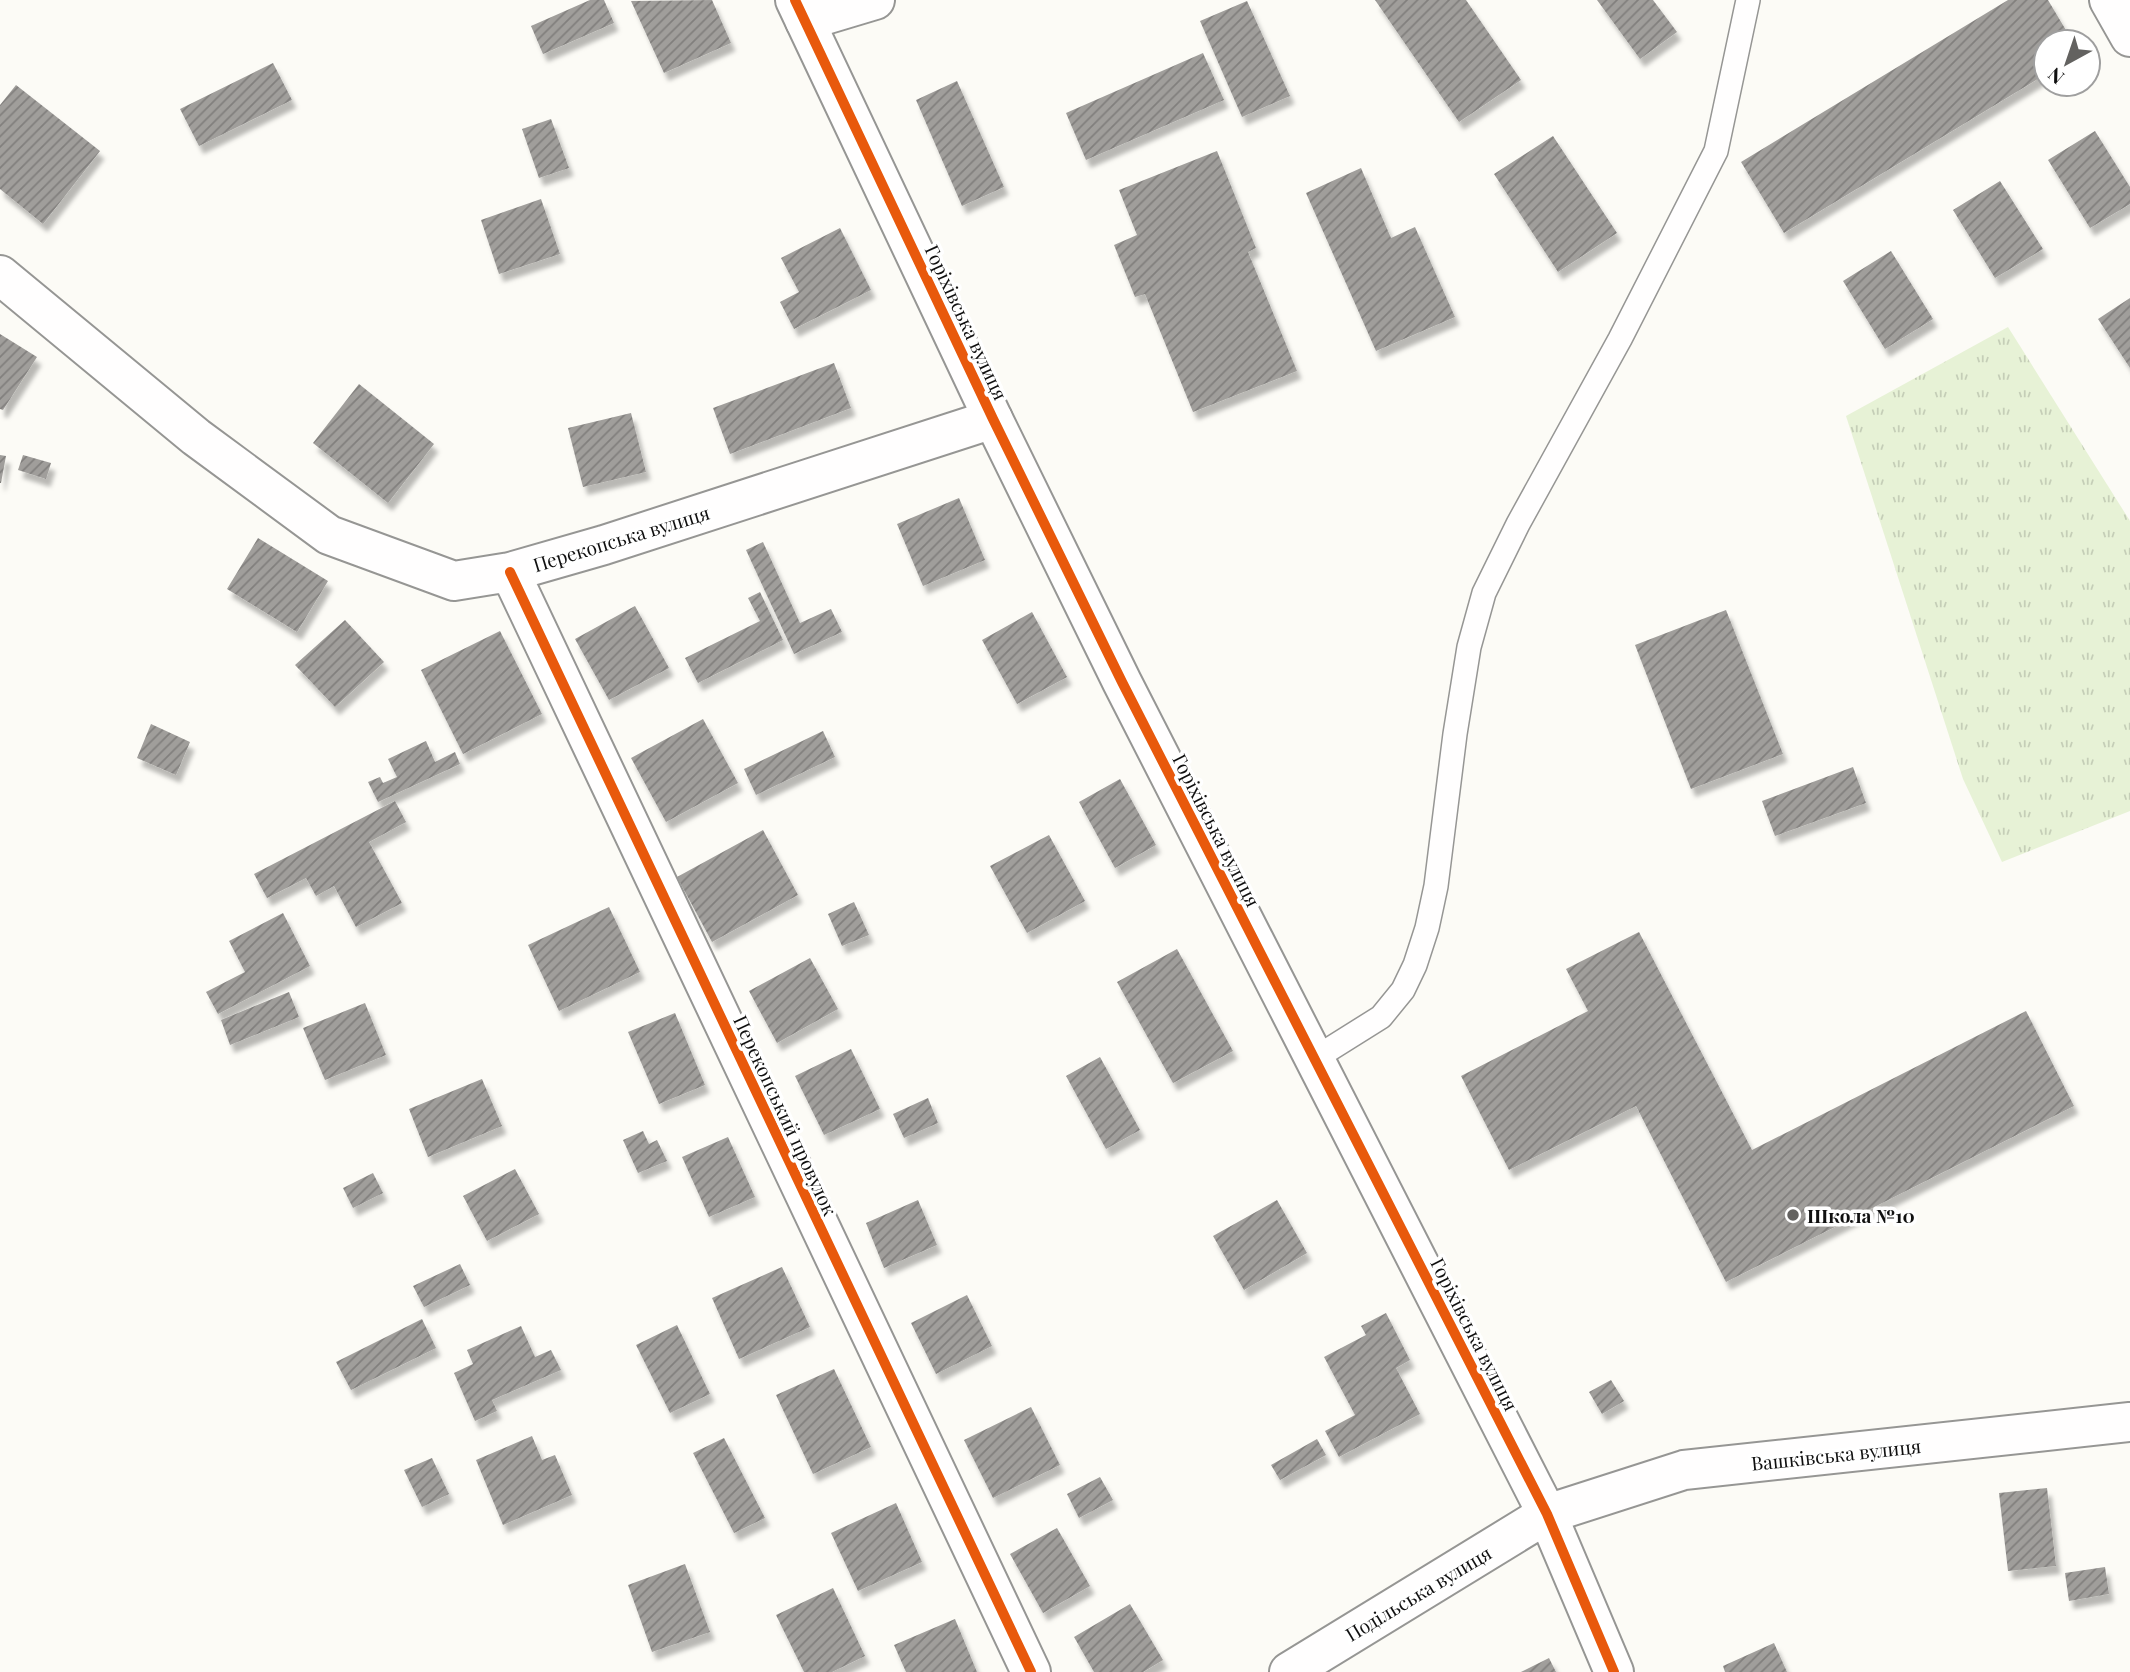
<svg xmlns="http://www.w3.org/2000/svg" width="2130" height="1672" font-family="'Playfair Display',serif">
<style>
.grass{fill:url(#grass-tufts)}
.building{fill:url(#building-hatch);filter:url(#shadow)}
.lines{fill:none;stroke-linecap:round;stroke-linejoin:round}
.service-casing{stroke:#969694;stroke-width:26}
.minor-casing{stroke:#969694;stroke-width:42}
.tertiary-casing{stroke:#969694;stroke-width:42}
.service{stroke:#fffefe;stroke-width:23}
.minor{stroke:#fffefe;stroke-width:38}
.tertiary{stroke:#fffefe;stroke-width:38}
.cycleway-casing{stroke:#fff;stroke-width:15}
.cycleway{stroke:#e8590c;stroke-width:10}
.poi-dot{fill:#636260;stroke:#fff;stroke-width:2.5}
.labels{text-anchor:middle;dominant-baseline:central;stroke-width:7;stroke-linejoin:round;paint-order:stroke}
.street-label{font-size:19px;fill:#101010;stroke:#fff}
.poi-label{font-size:19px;font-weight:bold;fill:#101010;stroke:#fff;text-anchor:start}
</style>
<defs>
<pattern id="grass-tufts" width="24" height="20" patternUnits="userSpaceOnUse" patternTransform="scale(1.75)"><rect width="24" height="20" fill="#e7f2d6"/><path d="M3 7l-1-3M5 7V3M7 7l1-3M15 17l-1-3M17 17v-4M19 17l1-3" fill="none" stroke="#c5ceb7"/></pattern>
<pattern id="building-hatch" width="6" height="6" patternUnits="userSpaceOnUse" patternTransform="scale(1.75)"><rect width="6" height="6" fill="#a09e9b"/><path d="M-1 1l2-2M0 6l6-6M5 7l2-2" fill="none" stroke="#817f7d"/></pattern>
<filter id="shadow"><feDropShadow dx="4.5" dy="8" stdDeviation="2" flood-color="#0004"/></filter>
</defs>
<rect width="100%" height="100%" fill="#fcfbf6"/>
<path class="grass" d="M 2008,327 L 2130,521 L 2130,811 L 2002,862 L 1963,779 L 1846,416 Z"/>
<path class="building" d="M 590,0 L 604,0 L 614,23 L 543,54 L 531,26 Z
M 712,0 L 731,43 L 664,73 L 631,1 Z
M 1375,0 L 1466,0 L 1521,80 L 1459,122 Z
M 1597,0 L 1653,0 L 1677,32 L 1640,59 Z
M 2008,0 L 2048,0 L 2073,42 L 2046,42 L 2046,74 L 1784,233 L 1741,162 Z
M 1247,1 L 1290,96 L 1242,117 L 1200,21 Z
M 1203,53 L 1224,100 L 1086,160 L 1066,113 Z
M 273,63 L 292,100 L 199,146 L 180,109 Z
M 957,81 L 1004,187 L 962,206 L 916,100 Z
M 16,85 L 100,151 L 43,224 L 0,189 L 0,105 Z
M 551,119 L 569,168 L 539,178 L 522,129 Z
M 2095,131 L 2130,187 L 2130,204 L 2090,228 L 2048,160 Z
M 1553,136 L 1617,233 L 1558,272 L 1494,174 Z
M 1217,151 L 1256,248 L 1248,252 L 1297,371 L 1193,412 L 1145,294 L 1135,297 L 1114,245 L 1137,235 L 1119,190 Z
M 1361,168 L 1391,238 L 1415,227 L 1455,317 L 1376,351 L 1306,193 Z
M 2000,181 L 2043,249 L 1995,278 L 1953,210 Z
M 541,199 L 560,254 L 499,274 L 481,220 Z
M 840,228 L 871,290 L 794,329 L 780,302 L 799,292 L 781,258 Z
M 1891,251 L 1933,319 L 1885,349 L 1843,281 Z
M 2130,298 L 2130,368 L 2098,319 Z
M 0,334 L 37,357 L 3,410 L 0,409 Z
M 834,363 L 851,408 L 730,454 L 713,408 Z
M 359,384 L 434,444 L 388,503 L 313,443 Z
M 631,413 L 646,472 L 583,487 L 568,428 Z
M 0,455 L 6,456 L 1,483 L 0,483 Z
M 23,455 L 51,463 L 46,479 L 18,470 Z
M 959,498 L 985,560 L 923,586 L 897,524 Z
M 258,538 L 328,581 L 297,632 L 227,589 Z
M 763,542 L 800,623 L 831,609 L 842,632 L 794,654 L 746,550 Z
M 760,592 L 783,640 L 698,683 L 685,658 L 760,621 L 748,598 Z
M 635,606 L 669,668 L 609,700 L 575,639 Z
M 1726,610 L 1783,754 L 1691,789 L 1635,645 Z
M 1032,612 L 1067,677 L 1017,704 L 982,640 Z
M 345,620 L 384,662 L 335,707 L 295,665 Z
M 500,631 L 542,714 L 463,754 L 421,670 Z
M 703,719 L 738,783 L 666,822 L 631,758 Z
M 151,724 L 190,742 L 176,775 L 137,758 Z
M 823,731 L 835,757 L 756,795 L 744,769 Z
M 426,741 L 435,762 L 455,752 L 460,764 L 378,802 L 368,782 L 380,777 L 383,783 L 397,777 L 388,759 Z
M 1853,767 L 1866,803 L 1775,836 L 1762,801 Z
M 1120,779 L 1156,845 L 1115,868 L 1079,802 Z
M 395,801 L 406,822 L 369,842 L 402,903 L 356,927 L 334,886 L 316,896 L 306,878 L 267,898 L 254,874 Z
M 763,830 L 798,895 L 712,942 L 677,877 Z
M 1049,835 L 1085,901 L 1027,933 L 990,866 Z
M 854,902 L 869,935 L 842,946 L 828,914 Z
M 609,907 L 640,972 L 559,1011 L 528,945 Z
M 283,913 L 310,966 L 218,1014 L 206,992 L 245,972 L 229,941 Z
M 1639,932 L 1752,1150 L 2026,1011 L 2074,1106 L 1726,1282 L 1636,1106 L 1509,1170 L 1461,1076 L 1588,1011 L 1566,969 Z
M 1177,949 L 1233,1051 L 1173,1083 L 1117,982 Z
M 810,958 L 838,1009 L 777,1043 L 749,991 Z
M 289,992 L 299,1017 L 230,1045 L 221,1020 Z
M 365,1003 L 386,1055 L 325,1080 L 303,1028 Z
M 675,1013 L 705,1085 L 659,1104 L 628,1032 Z
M 851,1049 L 880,1109 L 824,1135 L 795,1076 Z
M 1100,1057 L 1140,1130 L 1106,1149 L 1066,1076 Z
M 482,1079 L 502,1126 L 428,1157 L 409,1109 Z
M 928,1098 L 938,1123 L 904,1138 L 893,1114 Z
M 643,1131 L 649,1144 L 657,1140 L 667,1161 L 638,1173 L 623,1140 Z
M 728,1137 L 755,1197 L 709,1217 L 682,1157 Z
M 515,1169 L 539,1214 L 487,1241 L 463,1196 Z
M 373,1173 L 383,1193 L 353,1208 L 343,1188 Z
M 918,1200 L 937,1245 L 884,1268 L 866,1223 Z
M 1277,1200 L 1307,1253 L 1244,1290 L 1213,1236 Z
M 460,1264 L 470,1285 L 424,1307 L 413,1286 Z
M 782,1267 L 810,1327 L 739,1359 L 712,1298 Z
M 967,1295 L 992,1346 L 936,1374 L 911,1323 Z
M 1386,1313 L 1410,1360 L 1396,1368 L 1420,1414 L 1339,1457 L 1325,1431 L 1355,1415 L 1324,1357 L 1366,1335 L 1361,1326 Z
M 422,1319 L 436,1348 L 351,1390 L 336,1362 Z
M 677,1325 L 710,1394 L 670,1413 L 636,1345 Z
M 521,1326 L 535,1357 L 551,1350 L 561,1370 L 492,1400 L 497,1411 L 475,1421 L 454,1373 L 473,1364 L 467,1350 Z
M 834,1369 L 871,1447 L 813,1474 L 776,1395 Z
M 1611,1380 L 1624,1401 L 1602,1414 L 1589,1392 Z
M 1031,1407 L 1060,1465 L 993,1498 L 964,1440 Z
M 532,1436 L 542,1460 L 555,1455 L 572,1495 L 503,1525 L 476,1460 Z
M 724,1438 L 765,1518 L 734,1533 L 693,1453 Z
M 1317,1439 L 1326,1455 L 1280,1480 L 1271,1465 Z
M 432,1458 L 449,1494 L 422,1507 L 404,1470 Z
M 1100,1477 L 1113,1500 L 1079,1518 L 1067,1494 Z
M 2047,1488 L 2056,1566 L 2008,1571 L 1999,1493 Z
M 896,1503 L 922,1562 L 858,1591 L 831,1533 Z
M 1057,1528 L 1090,1586 L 1043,1613 L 1010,1554 Z
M 685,1564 L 710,1632 L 652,1652 L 628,1585 Z
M 2105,1567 L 2109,1594 L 2069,1601 L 2065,1573 Z
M 833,1588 L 865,1656 L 832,1672 L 804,1672 L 776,1615 Z
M 1130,1604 L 1163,1660 L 1143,1672 L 1094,1672 L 1074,1637 Z
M 955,1619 L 977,1672 L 906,1672 L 894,1645 Z
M 1774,1643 L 1787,1672 L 1725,1672 L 1723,1666 Z
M 1549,1658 L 1556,1672 L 1521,1672 Z"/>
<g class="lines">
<defs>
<path id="service" d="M 1314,1059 L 1381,1017 L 1403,990 L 1415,965 L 1427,928 L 1436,886 L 1455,734 L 1469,647 L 1484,593 L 1518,524 L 1620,339 L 1716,151 L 1748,0"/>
<path id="minor" d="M 2109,0 L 2130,37
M 805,21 L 875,0
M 0,275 L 196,437 L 329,535 L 454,581 L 510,572 L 604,545 L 993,419
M 510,572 L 1031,1672
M 1289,1672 L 1547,1514 L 1684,1470 L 2130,1422"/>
<path id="tertiary" d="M 795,0 L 993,419 L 1122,682 L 1547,1514 L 1614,1672"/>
</defs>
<use href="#service" class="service-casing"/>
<use href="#minor" class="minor-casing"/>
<use href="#tertiary" class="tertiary-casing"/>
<use href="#service" class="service"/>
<use href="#minor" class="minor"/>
<use href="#tertiary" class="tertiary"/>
<defs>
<path id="cycleway" d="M 795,0 L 993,419 L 1122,682 L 1547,1514 L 1614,1672
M 510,572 L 1031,1672"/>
</defs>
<use href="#cycleway" class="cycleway-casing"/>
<use href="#cycleway" class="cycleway"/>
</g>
<circle class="poi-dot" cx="1793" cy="1215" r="7"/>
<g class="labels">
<g class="street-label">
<text transform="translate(967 322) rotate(65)">Горіхівська вулиця</text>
<text transform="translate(621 538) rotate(-17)">Перекопська вулиця</text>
<text transform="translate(1217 830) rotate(63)">Горіхівська вулиця</text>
<text transform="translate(786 1115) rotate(65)">Перекопський провулок</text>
<text transform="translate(1475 1334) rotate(63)">Горіхівська вулиця</text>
<text transform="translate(1836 1454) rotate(-6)">Вашківська вулиця</text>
<text transform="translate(1418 1593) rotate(-31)">Подільська вулиця</text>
</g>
<g class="poi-label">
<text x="1807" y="1215">Школа №10</text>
</g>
</g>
<g transform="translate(2067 63) rotate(220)"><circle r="33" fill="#ffffff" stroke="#9f9f9f" stroke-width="2"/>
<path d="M0-5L12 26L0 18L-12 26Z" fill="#636260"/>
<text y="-10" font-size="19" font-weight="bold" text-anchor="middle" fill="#101010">N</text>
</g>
</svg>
